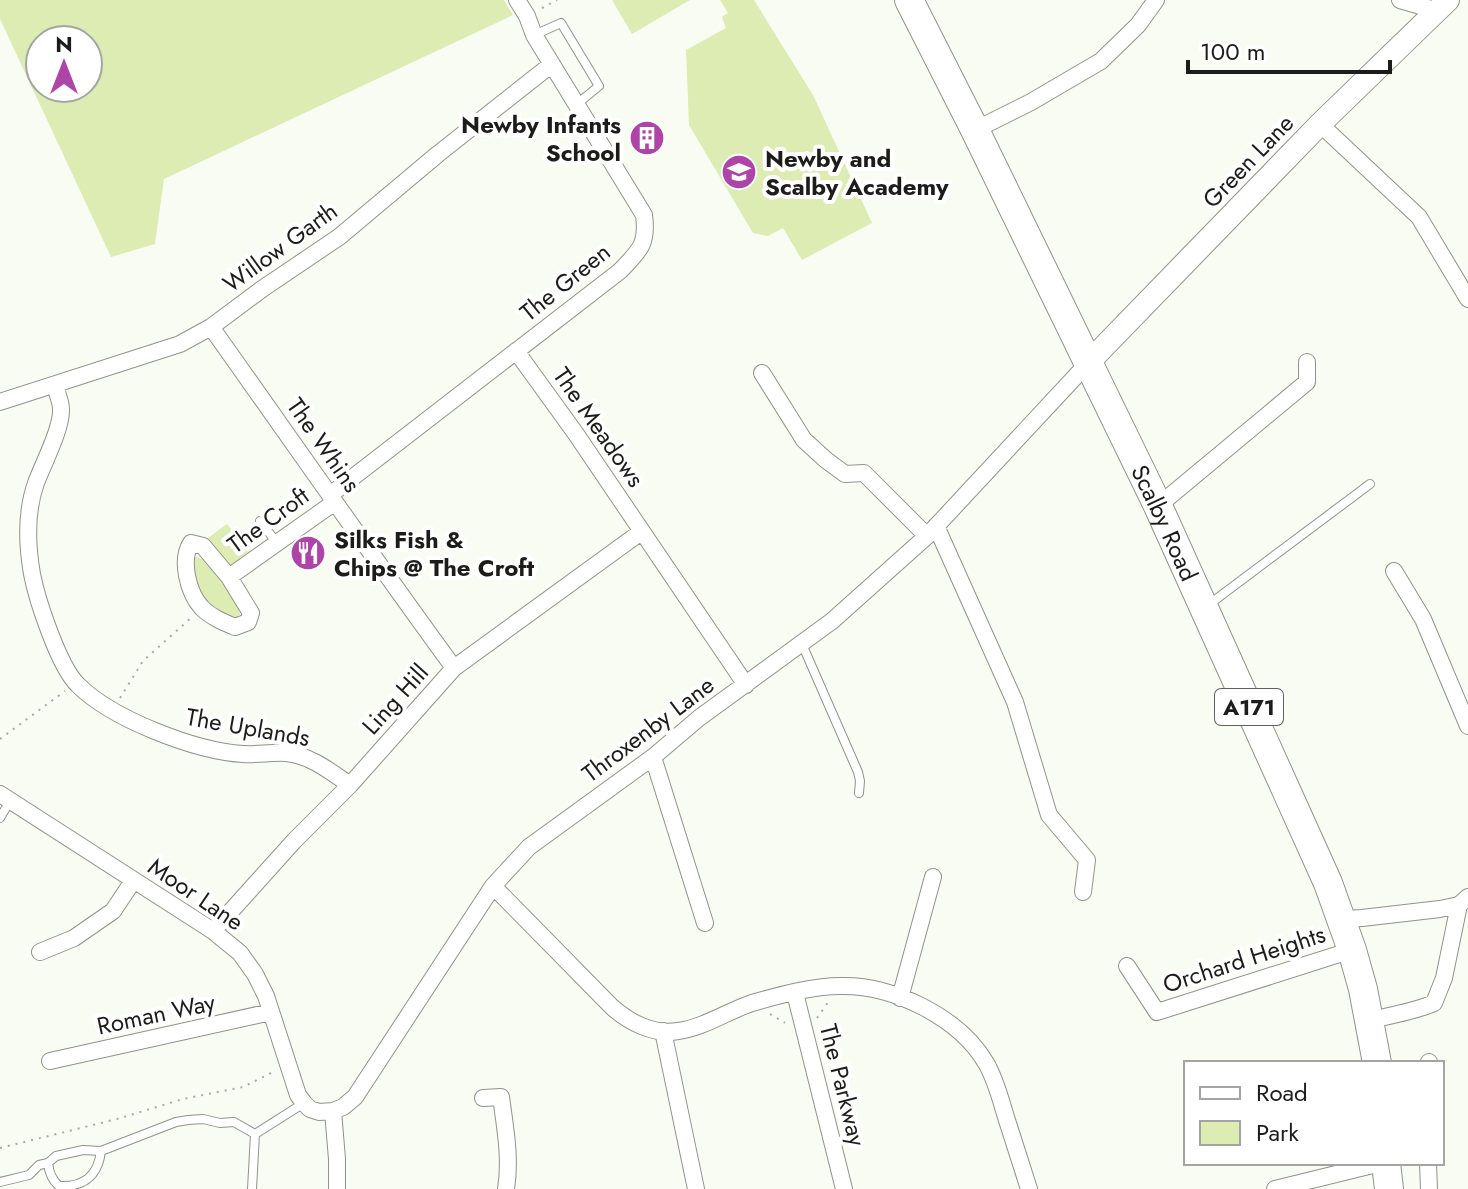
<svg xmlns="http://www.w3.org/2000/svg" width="1468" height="1189" font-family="Jost,sans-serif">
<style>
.green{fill:#dcecb3;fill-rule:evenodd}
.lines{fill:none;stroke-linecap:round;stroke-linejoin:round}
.lane-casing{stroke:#90938a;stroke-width:10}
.street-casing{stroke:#90938a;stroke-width:18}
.secondary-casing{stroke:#90938a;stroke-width:24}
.highway-casing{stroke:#90938a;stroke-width:30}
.path{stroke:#a6a9a2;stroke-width:2;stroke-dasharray:2 6;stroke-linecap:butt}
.lane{stroke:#fff;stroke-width:8}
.street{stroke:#fff;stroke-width:16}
.secondary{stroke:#fff;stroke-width:22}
.highway{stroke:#fff;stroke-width:28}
.labels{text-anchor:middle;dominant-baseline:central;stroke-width:8;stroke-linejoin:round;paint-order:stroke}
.shield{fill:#fff;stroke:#60615f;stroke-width:2}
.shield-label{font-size:22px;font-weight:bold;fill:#1c1d1a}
.poi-label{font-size:24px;font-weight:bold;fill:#1c1d1a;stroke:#fff;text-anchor:start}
.street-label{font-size:24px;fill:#1c1d1a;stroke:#fff}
</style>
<rect width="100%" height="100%" fill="#f9fcf3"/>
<path class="green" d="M 0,0 L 504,0 L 513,15 L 164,179 L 155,244 L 111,257 L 0,19 ZM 40,40 L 88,40 L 88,88 L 40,88 Z
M 612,0 L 690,0 L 632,34 Z
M 720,0 L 754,0 L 813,95 L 872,223 L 802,260 L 783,228 L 768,236 L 753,233 L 689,125 L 686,50 L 726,28 L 722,17 L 728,13 Z
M 227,524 L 248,552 L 232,565 L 227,564 L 208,538 Z
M 196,557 L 206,560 L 238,604 L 240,614 L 237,618 C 224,618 201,599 196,587 C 193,579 193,568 191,560 Z"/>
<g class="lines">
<defs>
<path id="lane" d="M 534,35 L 561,23 L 599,86 L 577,104
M 260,521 L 277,543
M 1207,606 L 1370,484
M 802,644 L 858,772 L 860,781 L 859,793
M 0,818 L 10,801
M 255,1134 L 304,1103
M 101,1151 C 98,1176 84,1187 59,1186 C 52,1180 49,1173 48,1163 L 56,1156 L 83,1150 L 101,1151 L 176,1122 L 188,1120 L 203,1119 L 220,1123 L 234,1122 L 255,1134 L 252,1189
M 0,1182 L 29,1175 L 39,1165 L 48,1163"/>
<path id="street" d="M 1400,0 L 1438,11
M 1320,124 L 1419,217 L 1468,299
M 975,130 L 1031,102 L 1101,61 L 1138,25 L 1156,0
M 211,327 C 292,441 372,556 454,668
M 516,351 L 576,434 L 746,685
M 762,373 L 804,440 L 826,460 L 845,474 L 864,473 L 927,536
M 55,386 C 57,393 61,402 61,409 C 62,428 43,464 36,483 C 26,511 27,545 32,574 C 37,600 59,667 78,685 C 112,719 195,751 243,754 C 257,755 272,752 286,753 C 310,755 331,772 350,785
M 0,402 L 180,344 L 211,327 L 262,289 L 339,237 L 438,154 L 552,64
M 330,495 L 620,271 C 639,251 648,245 644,215 L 534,35 L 527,16 L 517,0
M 1158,506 L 1307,382 L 1307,362
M 936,526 L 1015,702 L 1049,815 L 1087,860 L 1083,892
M 1394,571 L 1423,619 L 1468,726
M 229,577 L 203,546 L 191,543 C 180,560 188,593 202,608 C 211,617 223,622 235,627 L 248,622 L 251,613 L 229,577 L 335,502
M 653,757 L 705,923
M 0,794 L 213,931 L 240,953 L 255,974 L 266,996 L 298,1095 L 304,1103 L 310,1109 L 319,1112 L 333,1111 L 343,1107 L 355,1097 L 493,886 L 529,847 L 653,757 L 699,718 L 832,621 L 927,536 L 1088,363
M 493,886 L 612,1007 C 630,1023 654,1035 678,1031 C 703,1028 728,1011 752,1003 C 780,995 812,986 841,986 C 893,985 959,1017 986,1063 C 995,1078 1000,1097 1005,1114 C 1013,1139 1021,1164 1029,1189
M 1342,919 L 1362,918 L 1440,909 L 1459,905 L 1468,897
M 213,931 L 294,841 L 350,785 L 454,668 L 641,532
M 40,952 L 74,938 L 113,911 L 133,881
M 1127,966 L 1157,1012 L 1352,950
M 795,993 L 844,1189
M 900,998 L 933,877
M 1369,1021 C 1392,1014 1411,1013 1434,1003 L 1444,978 L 1459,905
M 663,1031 L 696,1189
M 50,1061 L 271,1012
M 1429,1062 L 1429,1063
M 483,1098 L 501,1097 C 505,1127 511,1158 506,1189
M 333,1111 L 337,1159 L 337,1189
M 1428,1163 L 1429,1189
M 1275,1189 L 1381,1163"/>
<path id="secondary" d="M 1088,363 L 1320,124 L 1448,0"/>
<g id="highway">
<path id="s1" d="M 909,0 L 975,130 L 1158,506 L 1328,883 L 1352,950 L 1363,989 L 1377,1063"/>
<path d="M 1386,1163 L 1389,1189"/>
</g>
</defs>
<use href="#lane" class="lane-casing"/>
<use href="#street" class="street-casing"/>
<use href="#secondary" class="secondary-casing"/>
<use href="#highway" class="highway-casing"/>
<path class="path" d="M 542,8 L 557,0
M 120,698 L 143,661 L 192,617
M 0,739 L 65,691
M 770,1014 L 785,1023
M 817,1018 L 829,1001
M 0,1148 L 117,1119 L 183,1099 L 243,1087 L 275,1071"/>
<use href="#lane" class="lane"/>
<use href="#street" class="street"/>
<use href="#secondary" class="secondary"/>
<use href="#highway" class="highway"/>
</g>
<defs>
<symbol id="building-disc" viewBox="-11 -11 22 22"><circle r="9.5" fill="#ae44a7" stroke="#fff"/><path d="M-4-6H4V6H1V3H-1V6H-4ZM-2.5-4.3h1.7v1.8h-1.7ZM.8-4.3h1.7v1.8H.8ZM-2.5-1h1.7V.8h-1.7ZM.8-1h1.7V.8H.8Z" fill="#fff"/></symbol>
<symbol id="school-disc" viewBox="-11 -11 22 22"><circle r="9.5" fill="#ae44a7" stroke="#fff"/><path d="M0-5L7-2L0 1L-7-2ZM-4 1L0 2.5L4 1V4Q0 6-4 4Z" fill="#fff"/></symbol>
<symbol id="restaurant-disc" viewBox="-11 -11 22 22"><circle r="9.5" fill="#ae44a7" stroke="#fff"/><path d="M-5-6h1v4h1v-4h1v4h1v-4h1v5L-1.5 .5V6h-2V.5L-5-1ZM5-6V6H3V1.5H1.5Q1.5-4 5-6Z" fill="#fff"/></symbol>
</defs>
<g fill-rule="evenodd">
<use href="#building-disc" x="627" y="118" width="40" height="40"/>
<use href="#school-disc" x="719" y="152" width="40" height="40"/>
<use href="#restaurant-disc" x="288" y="533" width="40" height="40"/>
</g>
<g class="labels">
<rect class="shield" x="1215" y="689" width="68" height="36" rx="6"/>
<g class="shield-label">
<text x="1249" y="707">A171</text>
</g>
<g class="poi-label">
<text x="621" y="124" text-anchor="end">Newby Infants<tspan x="621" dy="28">School</tspan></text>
<text x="765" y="158">Newby and<tspan x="765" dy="28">Scalby Academy</tspan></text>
<text x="334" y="539">Silks Fish &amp;<tspan x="334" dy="28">Chips @ The Croft</tspan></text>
</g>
<g class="street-label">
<text transform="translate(1248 161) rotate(-46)">Green Lane</text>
<text transform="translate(280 247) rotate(-36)">Willow Garth</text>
<text transform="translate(565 282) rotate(-39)">The Green</text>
<text transform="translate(599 427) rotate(55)">The Meadows</text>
<text transform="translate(324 445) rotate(55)">The Whins</text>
<text transform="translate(268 520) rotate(-36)">The Croft</text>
<text stroke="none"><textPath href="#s1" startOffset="582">Scalby Road</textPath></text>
<text transform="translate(395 699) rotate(-48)">Ling Hill</text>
<text transform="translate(248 727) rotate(10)">The Uplands</text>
<text transform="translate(648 729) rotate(-37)">Throxenby Lane</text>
<text transform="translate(196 894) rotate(34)">Moor Lane</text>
<text transform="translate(1244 959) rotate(-18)">Orchard Heights</text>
<text transform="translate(156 1014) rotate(-12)">Roman Way</text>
<text transform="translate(843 1085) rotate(76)">The Parkway</text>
</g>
</g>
<rect x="1184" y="1061" width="260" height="104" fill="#ffffff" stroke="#a4a5a3" stroke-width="2"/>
<rect x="1200" y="1087" width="40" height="12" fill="#ffffff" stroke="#a4a5a3" stroke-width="2"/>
<text x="1256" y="1101" font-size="24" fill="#1c1d1a">Road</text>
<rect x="1200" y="1121" width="40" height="24" fill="#dcecb3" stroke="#a4a5a3" stroke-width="2"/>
<text x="1256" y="1141" font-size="24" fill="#1c1d1a">Park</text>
<g transform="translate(64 64)"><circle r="38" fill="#ffffff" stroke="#a4a5a3" stroke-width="2"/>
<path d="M0-6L14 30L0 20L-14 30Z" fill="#ae44a7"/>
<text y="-12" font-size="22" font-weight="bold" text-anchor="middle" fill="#1c1d1a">N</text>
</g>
<path d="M1188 60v12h202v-12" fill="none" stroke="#1c1d1a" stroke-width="4"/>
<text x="1200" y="60" font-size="24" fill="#1c1d1a" stroke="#ffffff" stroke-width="6" paint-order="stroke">100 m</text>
</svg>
